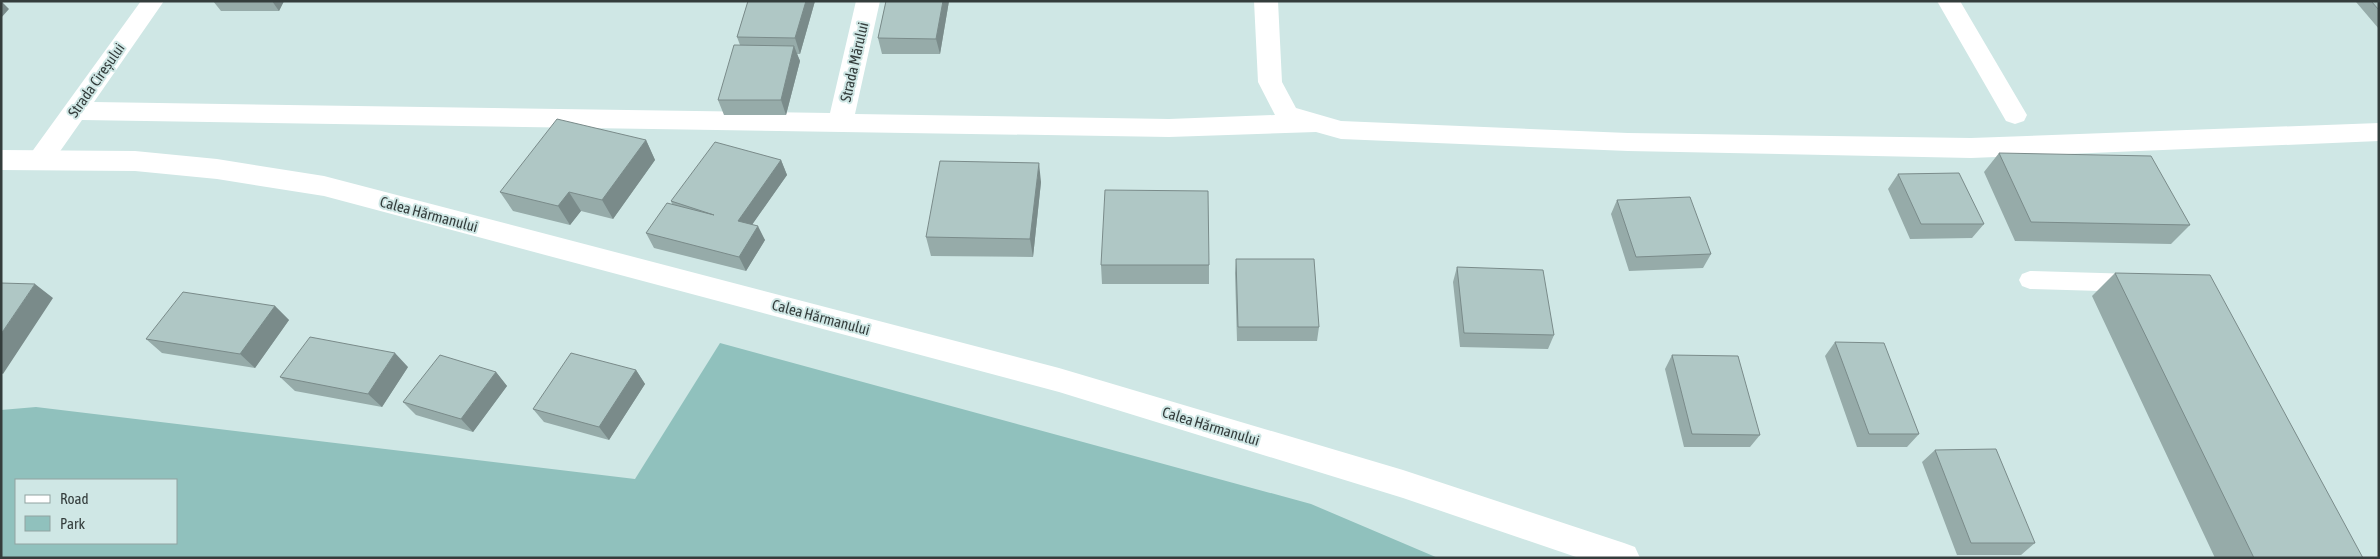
<svg xmlns="http://www.w3.org/2000/svg" width="2380" height="559" font-family="'Asap Condensed',sans-serif">
<style>
.green{fill:#90c1bd;fill-rule:evenodd}
.lines{fill:none;stroke-linecap:round;stroke-linejoin:round}
.service{fill:#fff;fill-rule:evenodd}
.minor{fill:#fff;fill-rule:evenodd}
.secondary{fill:#fff;fill-rule:evenodd}
.wall{fill:#96aba9}
.shaded-wall{fill:#7a8b8a}
.building{fill:#afc7c5;stroke:#7a8b8a}
.labels{text-anchor:middle;dominant-baseline:central;stroke-width:4;stroke-linejoin:round;paint-order:stroke}
.street-label{font-size:15px;fill:#343d3c;stroke:#cfe7e5}
</style>
<rect width="100%" height="100%" fill="#cfe7e5"/>
<path class="green" d="M 720,343 L 1311,504 L 1438,558 L 1,558 L 1,410 L 36,407 L 635,479 ZM 16,480 L 176,480 L 176,543 L 16,543 Z"/>
<g class="lines">
<path class="service" d="M 2030,271 L 2135,274 L 2143,277 L 2146,283 L 2143,289 L 2135,292 L 2030,289 L 2022,286 L 2019,280 L 2022,274 Z"/>
<path class="minor" d="M 141,1 L 164,1 L 94,102 L 830,113 L 856,1 L 880,1 L 855,114 L 1169,119 L 1275,115 L 1258,82 L 1254,1 L 1278,1 L 1282,82 L 1296,108 L 1341,121 L 1628,133 L 1971,138 L 2379,123 L 2379,141 L 1971,158 L 1628,151 L 1341,139 L 1316,132 L 1169,137 L 82,120 L 49,167 L 40,170 L 31,167 L 27,160 L 31,153 Z
M 1937,1 L 1960,1 L 2027,115 L 2024,121 L 2015,124 L 2006,121 Z"/>
<path class="secondary" d="M 1,150 L 135,151 L 217,159 L 324,176 L 1059,368 L 1403,470 L 1624,543 L 1635,547 L 1640,558 L 1579,558 L 1403,498 L 1059,392 L 324,196 L 217,179 L 135,171 L 1,170 Z"/>
</g>
<path class="wall" d="M 213,1 L 284,1 L 279,11 L 221,11 Z
M 748,1 L 815,1 L 800,54 L 797,54 L 800,61 L 786,115 L 724,115 L 718,100 L 740,45 L 737,37 Z
M 886,1 L 949,1 L 940,54 L 882,54 L 878,38 Z
M 2379,1 L 2379,29 L 2356,2 Z
M 646,140 L 655,160 L 613,219 L 581,211 L 570,225 L 513,211 L 500,192 Z
M 1999,153 L 2190,225 L 2171,244 L 2015,241 L 1984,172 Z
M 781,160 L 787,175 L 752,224 L 765,240 L 746,271 L 654,248 L 646,233 L 672,204 L 671,201 Z
M 1898,174 L 1984,224 L 1972,238 L 1910,239 L 1888,189 Z
M 1041,182 L 1033,257 L 931,256 L 926,237 Z
M 1617,200 L 1711,254 L 1703,268 L 1629,271 L 1611,214 Z
M 1236,259 L 1319,327 L 1317,341 L 1237,341 L 1235,273 Z
M 1101,265 L 1209,265 L 1209,284 L 1102,284 Z
M 1457,267 L 1554,335 L 1548,349 L 1460,347 L 1453,282 Z
M 2115,273 L 2363,558 L 2215,558 L 2092,296 Z
M 275,306 L 289,320 L 255,368 L 162,353 L 146,339 Z
M 1835,342 L 1919,434 L 1907,447 L 1857,447 L 1825,356 Z
M 1672,355 L 1760,435 L 1750,447 L 1684,447 L 1665,369 Z
M 408,367 L 382,407 L 295,391 L 280,377 Z
M 636,370 L 645,384 L 609,440 L 544,422 L 533,409 Z
M 496,372 L 507,386 L 473,432 L 416,415 L 403,402 Z
M 1935,450 L 2035,543 L 2021,555 L 1957,555 L 1922,462 Z"/>
<path class="shaded-wall" d="M 1,1 L 9,9 L 1,18 Z
M 272,1 L 284,1 L 279,11 Z
M 806,1 L 815,1 L 800,54 L 795,38 Z
M 943,1 L 949,1 L 940,54 L 936,39 Z
M 794,46 L 800,61 L 786,115 L 781,100 Z
M 646,140 L 655,160 L 613,219 L 602,200 Z
M 781,160 L 787,175 L 745,235 L 738,221 Z
M 1039,163 L 1041,182 L 1033,257 L 1030,239 Z
M 569,192 L 581,211 L 570,225 L 558,206 Z
M 758,226 L 765,240 L 746,271 L 739,257 Z
M 35,284 L 53,298 L 3,374 L 1,373 L 1,334 Z
M 275,306 L 289,320 L 255,368 L 240,354 Z
M 395,353 L 408,367 L 382,407 L 368,394 Z
M 636,370 L 645,384 L 609,440 L 599,427 Z
M 496,372 L 507,386 L 473,432 L 461,419 Z"/>
<path class="building" d="M 748,1 L 806,1 L 795,38 L 737,37 Z
M 886,1 L 943,1 L 936,39 L 878,38 Z
M 2371,1 L 2379,1 L 2379,10 Z
M 734,45 L 794,46 L 781,100 L 718,100 Z
M 557,119 L 646,140 L 602,200 L 569,192 L 558,206 L 500,192 Z
M 715,142 L 781,160 L 738,221 L 758,226 L 739,257 L 646,233 L 667,203 L 714,215 L 671,201 Z
M 1999,153 L 2151,156 L 2190,225 L 2031,222 Z
M 940,161 L 1039,163 L 1030,239 L 926,237 Z
M 1959,173 L 1984,224 L 1921,224 L 1898,174 Z
M 1105,190 L 1208,191 L 1209,265 L 1101,265 Z
M 1690,197 L 1711,254 L 1636,257 L 1617,200 Z
M 1236,259 L 1314,259 L 1319,327 L 1238,327 Z
M 1457,267 L 1543,270 L 1554,335 L 1464,333 Z
M 2115,273 L 2210,275 L 2363,558 L 2254,558 Z
M 1,283 L 35,284 L 1,334 Z
M 183,292 L 275,306 L 240,354 L 146,339 Z
M 310,337 L 395,353 L 368,394 L 280,377 Z
M 1835,342 L 1884,343 L 1919,434 L 1869,434 Z
M 571,353 L 636,370 L 599,427 L 533,409 Z
M 440,355 L 496,372 L 461,419 L 403,402 Z
M 1672,355 L 1738,356 L 1760,435 L 1692,434 Z
M 1996,449 L 2035,543 L 1971,543 L 1935,450 Z"/>
<g class="labels">
<g class="street-label">
<text transform="translate(854 62) rotate(-77)">Strada Mărului</text>
<text transform="translate(96 80) rotate(-55)">Strada Cireșului</text>
<text transform="translate(429 214) rotate(15)">Calea Hărmanului</text>
<text transform="translate(821 317) rotate(15)">Calea Hărmanului</text>
<text transform="translate(1211 426) rotate(17)">Calea Hărmanului</text>
</g>
</g>
<rect width="2380" height="559" fill="none" stroke="#343d3c" stroke-width="5"/>
<rect x="15" y="479" width="162" height="65" fill="#cfe7e5" stroke="#91a3a1"/>
<rect x="25" y="495" width="25" height="8" fill="#ffffff" stroke="#91a3a1"/>
<text x="60" y="504" font-size="15" fill="#343d3c">Road</text>
<rect x="25" y="516" width="25" height="15" fill="#90c1bd" stroke="#91a3a1"/>
<text x="60" y="529" font-size="15" fill="#343d3c">Park</text>
</svg>
